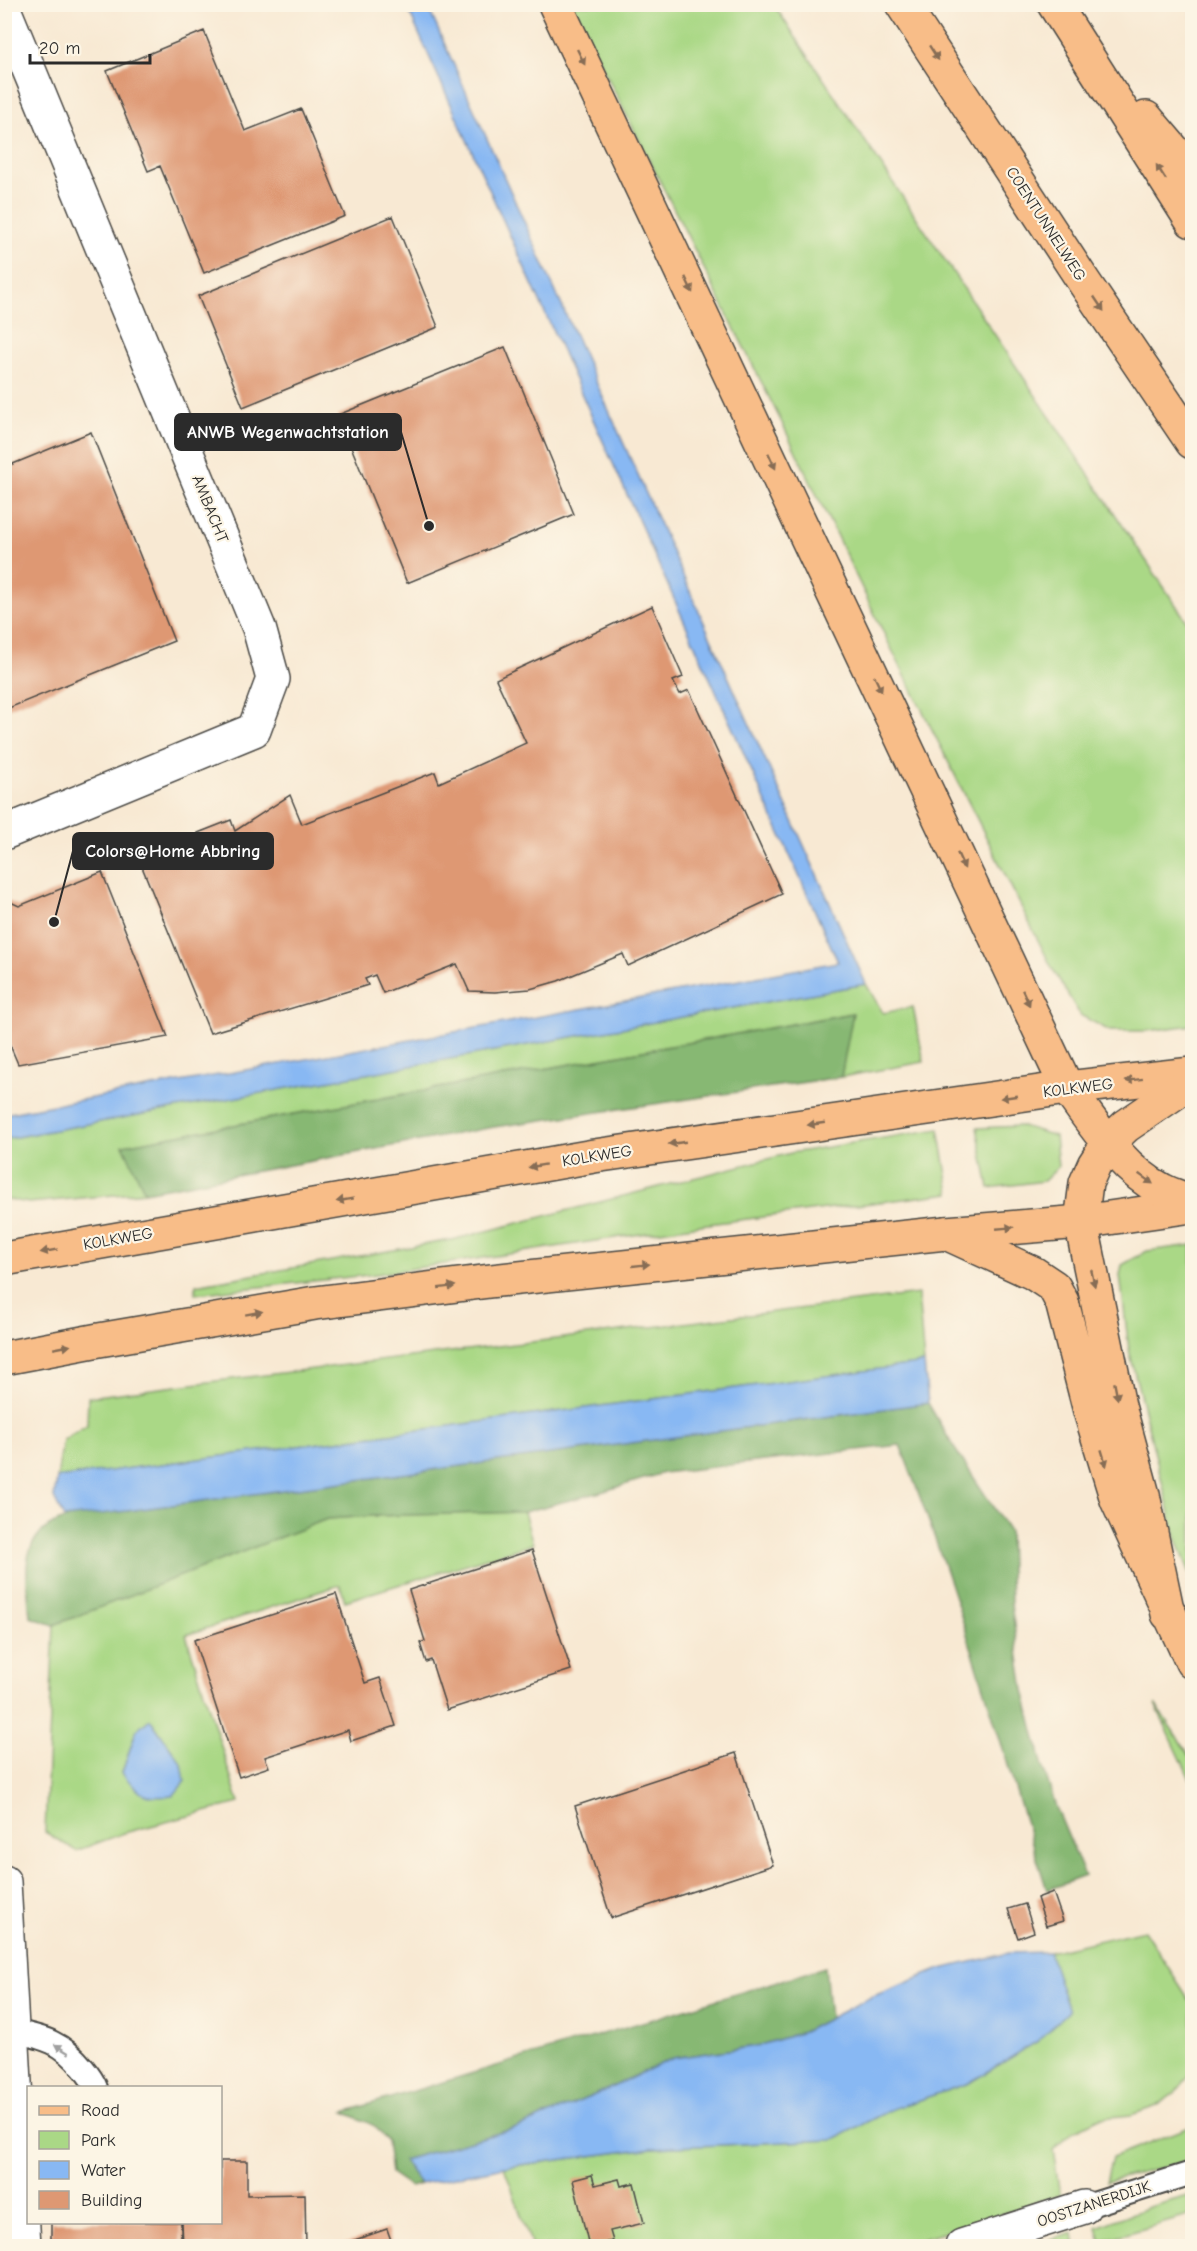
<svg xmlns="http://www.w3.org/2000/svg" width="1197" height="2251" font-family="'Comic Neue',sans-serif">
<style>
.green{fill:#aad886;stroke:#6a8258;stroke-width:1.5;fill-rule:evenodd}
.forest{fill:#87b873;stroke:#59724f;stroke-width:1.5}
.water{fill:#88b8f3;stroke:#5a728f;stroke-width:1.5}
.building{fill:#de9873}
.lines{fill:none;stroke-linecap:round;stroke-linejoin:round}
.service-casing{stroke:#4a4844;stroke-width:26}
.minor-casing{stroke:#4a4844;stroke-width:36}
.tertiary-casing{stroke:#4a4844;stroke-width:36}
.primary-casing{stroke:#4a4844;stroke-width:36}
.motorway-casing{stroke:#4a4844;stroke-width:36}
.service{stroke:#fff;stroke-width:22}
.minor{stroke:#fff;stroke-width:33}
.tertiary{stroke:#fff;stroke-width:33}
.primary{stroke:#f8bd88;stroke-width:33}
.motorway{stroke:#f8bd88;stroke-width:33}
.oneway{fill:#876d55}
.oneway2{fill:#a0a0a0}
.labels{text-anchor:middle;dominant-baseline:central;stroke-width:4.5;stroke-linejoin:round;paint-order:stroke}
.street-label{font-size:16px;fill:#2b2b2b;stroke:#fcf5e5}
.leader{fill:none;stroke:#2b2b2b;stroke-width:2}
.callout-dot{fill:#2b2b2b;stroke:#fcf5e5;stroke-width:2}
.callout{fill:#2b2b2b;stroke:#2b2b2b;stroke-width:2}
.callout-label{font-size:18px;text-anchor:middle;font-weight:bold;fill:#fff}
</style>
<rect width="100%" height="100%" fill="#fcf5e5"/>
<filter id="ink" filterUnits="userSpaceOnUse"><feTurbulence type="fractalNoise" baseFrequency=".0167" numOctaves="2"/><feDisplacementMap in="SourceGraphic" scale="12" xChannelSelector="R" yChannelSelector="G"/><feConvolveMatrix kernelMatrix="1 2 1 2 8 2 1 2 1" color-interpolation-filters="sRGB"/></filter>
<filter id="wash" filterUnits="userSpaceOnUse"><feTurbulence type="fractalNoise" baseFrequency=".008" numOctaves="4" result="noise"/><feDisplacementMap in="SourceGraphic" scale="24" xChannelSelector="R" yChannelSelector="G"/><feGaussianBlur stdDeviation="1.35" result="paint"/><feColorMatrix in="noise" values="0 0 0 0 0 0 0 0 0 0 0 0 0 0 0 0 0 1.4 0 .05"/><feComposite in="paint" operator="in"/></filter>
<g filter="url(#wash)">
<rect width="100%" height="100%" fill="#f8e9d3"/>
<path class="green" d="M 571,5 L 774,5 L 1192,629 L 1192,1025 L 1147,1031 L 1110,1031 L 1080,1015 L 1052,968 L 891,648 L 780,419 Z
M 866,984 L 883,1013 L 913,1007 L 924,1062 L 841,1077 L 852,1013 L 124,1145 L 145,1192 L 29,1203 L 5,1199 L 5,1139 Z
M 1022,1126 L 1055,1136 L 1058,1167 L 1044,1181 L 989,1188 L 977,1128 Z
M 939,1129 L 950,1193 L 700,1225 L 377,1274 L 195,1294 L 196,1285 L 456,1239 L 791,1153 Z
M 1192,1245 L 1192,1578 L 1176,1538 L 1129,1350 L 1120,1275 L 1122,1265 L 1147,1251 Z
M 918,1294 L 924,1363 L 57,1478 L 63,1440 L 87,1425 L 88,1397 Z
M 524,1512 L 533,1544 L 345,1601 L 340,1585 L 186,1635 L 239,1803 L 124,1833 L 76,1851 L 45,1832 L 54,1625 L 327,1519 L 372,1516 ZM 150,1719 L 182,1764 L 122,1773 L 136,1731 Z
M 1155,1704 L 1192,1759 L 1192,1783 Z
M 1144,1930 L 1192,2004 L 1192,2072 L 1177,2091 L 1157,2106 L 1131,2115 L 1100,2118 L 1073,2131 L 1053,2150 L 1060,2195 L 902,2246 L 532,2246 L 504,2167 L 652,2148 L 832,2140 L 892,2109 L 969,2083 L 1038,2041 L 1069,2011 L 1049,1952 Z
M 1192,2126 L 1192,2160 L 1106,2182 L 1112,2157 Z
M 1192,2195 L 1192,2215 L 1101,2241 L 1097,2227 L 1149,2207 Z
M 1073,2233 L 1075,2246 L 1032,2246 Z"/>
<path class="forest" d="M 853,1013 L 841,1077 L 494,1127 L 145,1192 L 123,1145 Z
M 928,1403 L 953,1446 L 1009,1531 L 1011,1604 L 1024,1690 L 1042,1763 L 1056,1807 L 1085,1876 L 1047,1890 C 999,1741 958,1591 900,1445 L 663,1473 L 601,1492 L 524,1512 L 372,1516 L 327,1519 L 54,1625 L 30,1617 C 29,1601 26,1582 27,1565 C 32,1511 87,1515 127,1511 Z
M 825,1967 L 830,2018 L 803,2032 L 757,2046 L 673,2058 L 604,2091 L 517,2128 L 403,2160 L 420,2184 L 411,2187 L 391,2173 L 387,2141 L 375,2126 L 344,2112 Z"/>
<path class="water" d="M 406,5 L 427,5 L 866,984 L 5,1139 L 5,1114 L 838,962 Z
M 924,1363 L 928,1403 L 127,1511 L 64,1518 L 54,1498 L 57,1478 Z
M 150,1719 L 182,1764 L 185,1781 L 173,1796 C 142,1799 142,1796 122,1773 L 136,1731 Z
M 1049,1952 L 1069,2011 L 1038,2041 L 969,2083 L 892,2109 L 832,2140 L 652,2148 L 504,2167 L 420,2184 L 403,2160 L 517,2128 L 604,2091 L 673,2058 L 757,2046 L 803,2032 L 871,1997 L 941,1969 L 1009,1953 Z"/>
<g id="blocks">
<path class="building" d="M 204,31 L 245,131 L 301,109 L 345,216 L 204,273 L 160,166 L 148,171 L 107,71 Z
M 393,216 L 438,327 L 243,407 L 198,296 Z
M 505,347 L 574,514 L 407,583 L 338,415 Z
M 91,432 L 174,641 L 4,710 L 4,458 L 8,466 Z
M 652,606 L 683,677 L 673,681 L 680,694 L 689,690 L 782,894 L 628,966 L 623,954 L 558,981 L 530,989 L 495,992 L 469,991 L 457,964 L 383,993 L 375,975 L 365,979 L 368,985 L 210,1033 L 138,857 L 203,845 L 198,833 L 231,820 L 235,831 L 290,795 L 302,824 L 435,772 L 439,783 L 526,743 L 496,679 Z
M 102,872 L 168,1037 L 18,1064 L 4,1031 L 4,899 L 19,906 Z
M 532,1550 L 571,1670 L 447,1710 L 431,1660 L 426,1662 L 420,1643 L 425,1641 L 409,1590 Z
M 336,1594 L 365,1683 L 380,1678 L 396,1726 L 351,1741 L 348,1730 L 265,1757 L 269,1767 L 239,1777 L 194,1640 Z
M 736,1753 L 773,1865 L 611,1918 L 575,1806 Z
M 1053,1892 L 1063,1921 L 1046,1926 L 1037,1898 Z
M 1025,1904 L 1034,1932 L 1018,1938 L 1008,1909 Z
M 220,2161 L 247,2161 L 247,2195 L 305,2194 L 306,2246 L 183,2246 L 182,2222 L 220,2222 Z
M 592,2175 L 595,2185 L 619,2179 L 621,2186 L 634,2183 L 644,2223 L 610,2231 L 613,2241 L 589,2246 L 573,2180 Z
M 51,2222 L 181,2222 L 181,2246 L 51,2246 Z
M 387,2229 L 393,2246 L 337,2246 Z"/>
</g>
</g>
<g filter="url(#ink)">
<use href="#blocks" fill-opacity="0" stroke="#4a4844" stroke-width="1.5"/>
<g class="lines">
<defs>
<path id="service" d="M 14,2031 C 45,2038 62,2042 83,2068 C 88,2074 93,2080 96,2088
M 1084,2207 L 1192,2173"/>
<path id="minor" d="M 4,9 L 259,628 L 273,679 L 254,730 L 4,833
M 962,2246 L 1084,2207"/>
<path id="tertiary" d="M 4,1882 L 24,2246"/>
<path id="primary" d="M 4,1259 L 594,1156 L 1067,1088 L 1192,1074
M 4,1358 L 99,1340 L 315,1303 L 490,1281 L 946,1233 L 1081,1222 L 1192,1206"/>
<path id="motorway" d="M 555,4 L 1067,1088 C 1095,1125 1120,1168 1162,1190 C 1171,1195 1183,1198 1192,1202
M 902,4 L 1084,282 L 1192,442
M 1054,4 L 1192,221
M 1146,118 L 1192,172
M 946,1233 L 1033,1273 L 1054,1287 L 1062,1302 L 1090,1411 L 1117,1500 L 1192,1662
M 1168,1614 L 1143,1495 L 1119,1406 L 1081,1222 L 1086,1183 L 1094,1165 L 1108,1143 L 1126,1126 L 1192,1081"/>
</defs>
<use href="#service" class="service-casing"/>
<use href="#minor" class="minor-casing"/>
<use href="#tertiary" class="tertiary-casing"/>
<use href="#primary" class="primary-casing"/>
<use href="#motorway" class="motorway-casing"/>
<use href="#service" class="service"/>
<use href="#minor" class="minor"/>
<use href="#tertiary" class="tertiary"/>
<use href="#primary" class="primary"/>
<use href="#motorway" class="motorway"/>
</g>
<defs><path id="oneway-solid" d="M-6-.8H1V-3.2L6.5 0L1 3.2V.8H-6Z" transform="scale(1.5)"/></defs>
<g class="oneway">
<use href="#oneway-solid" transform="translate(934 53) rotate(57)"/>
<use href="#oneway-solid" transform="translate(581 57) rotate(64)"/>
<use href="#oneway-solid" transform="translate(1161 172) rotate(-123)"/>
<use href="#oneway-solid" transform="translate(689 285) rotate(65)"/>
<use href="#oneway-solid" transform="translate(1099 304) rotate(56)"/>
<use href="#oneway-solid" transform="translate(772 461) rotate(65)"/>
<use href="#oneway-solid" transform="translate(878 684) rotate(65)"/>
<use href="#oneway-solid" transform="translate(961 861) rotate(65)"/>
<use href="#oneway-solid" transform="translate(1026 998) rotate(65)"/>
<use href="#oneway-solid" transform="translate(1134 1080) rotate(173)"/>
<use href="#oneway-solid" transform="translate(1009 1097) rotate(172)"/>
<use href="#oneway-solid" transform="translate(816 1124) rotate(172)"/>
<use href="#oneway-solid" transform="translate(677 1143) rotate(172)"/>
<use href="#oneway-solid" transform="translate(537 1166) rotate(170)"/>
<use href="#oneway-solid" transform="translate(1146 1179) rotate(35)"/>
<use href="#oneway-solid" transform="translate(345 1200) rotate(170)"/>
<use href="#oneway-solid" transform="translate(1005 1228) rotate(-5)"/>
<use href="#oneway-solid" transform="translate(49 1251) rotate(170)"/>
<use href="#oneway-solid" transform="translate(641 1265) rotate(-6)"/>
<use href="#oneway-solid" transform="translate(1093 1278) rotate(78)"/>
<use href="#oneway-solid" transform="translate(447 1287) rotate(-7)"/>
<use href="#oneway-solid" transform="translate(254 1313) rotate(-10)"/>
<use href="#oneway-solid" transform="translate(62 1347) rotate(-11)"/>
<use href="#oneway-solid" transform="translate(1116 1391) rotate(79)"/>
<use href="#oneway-solid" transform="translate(1104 1458) rotate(73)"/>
</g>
<use class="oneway2" href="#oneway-solid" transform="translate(62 2049) rotate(-148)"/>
</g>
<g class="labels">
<g class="street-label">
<text transform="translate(1046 224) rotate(57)">COENTUNNELWEG</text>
<text transform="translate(210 509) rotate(68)">AMBACHT</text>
<text transform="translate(1078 1088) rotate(-7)">KOLKWEG</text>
<text transform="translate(597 1156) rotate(-9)">KOLKWEG</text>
<text transform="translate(118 1239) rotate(-10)">KOLKWEG</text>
<text transform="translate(1094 2204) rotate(-18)">OOSTZANERDIJK</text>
</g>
</g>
<path class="leader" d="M429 526L401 432M54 922L73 851"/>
<g class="callout-dot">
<circle cx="429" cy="526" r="6"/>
<circle cx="54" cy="922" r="6"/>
</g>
<g class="callout">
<rect x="175" y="414" width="226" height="36" rx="6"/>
<rect x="73" y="833" width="200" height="36" rx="6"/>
</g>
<g class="callout-label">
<text x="288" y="438">ANWB Wegenwachtstation</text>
<text x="173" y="857">Colors@Home Abbring</text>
</g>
<rect width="1197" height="2251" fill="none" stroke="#fcf5e5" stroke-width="24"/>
<rect x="27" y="2086" width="195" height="138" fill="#fcf5e5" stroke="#a8a49b" stroke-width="1.5"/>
<rect x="39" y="2106" width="30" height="9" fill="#f8bd88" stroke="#a8a49b" stroke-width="1.5"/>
<text x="81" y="2116" font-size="18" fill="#2b2b2b">Road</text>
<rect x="39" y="2131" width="30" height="18" fill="#aad886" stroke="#a8a49b" stroke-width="1.5"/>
<text x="81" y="2146" font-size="18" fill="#2b2b2b">Park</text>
<rect x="39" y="2161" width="30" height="18" fill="#88b8f3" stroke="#a8a49b" stroke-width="1.5"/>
<text x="81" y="2176" font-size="18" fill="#2b2b2b">Water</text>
<rect x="39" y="2191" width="30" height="18" fill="#de9873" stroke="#a8a49b" stroke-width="1.5"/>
<text x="81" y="2206" font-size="18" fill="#2b2b2b">Building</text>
<path d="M30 54v9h120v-9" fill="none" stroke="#2b2b2b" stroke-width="3"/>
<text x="39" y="54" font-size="18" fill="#2b2b2b" stroke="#fcf5e5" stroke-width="4.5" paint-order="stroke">20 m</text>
</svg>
